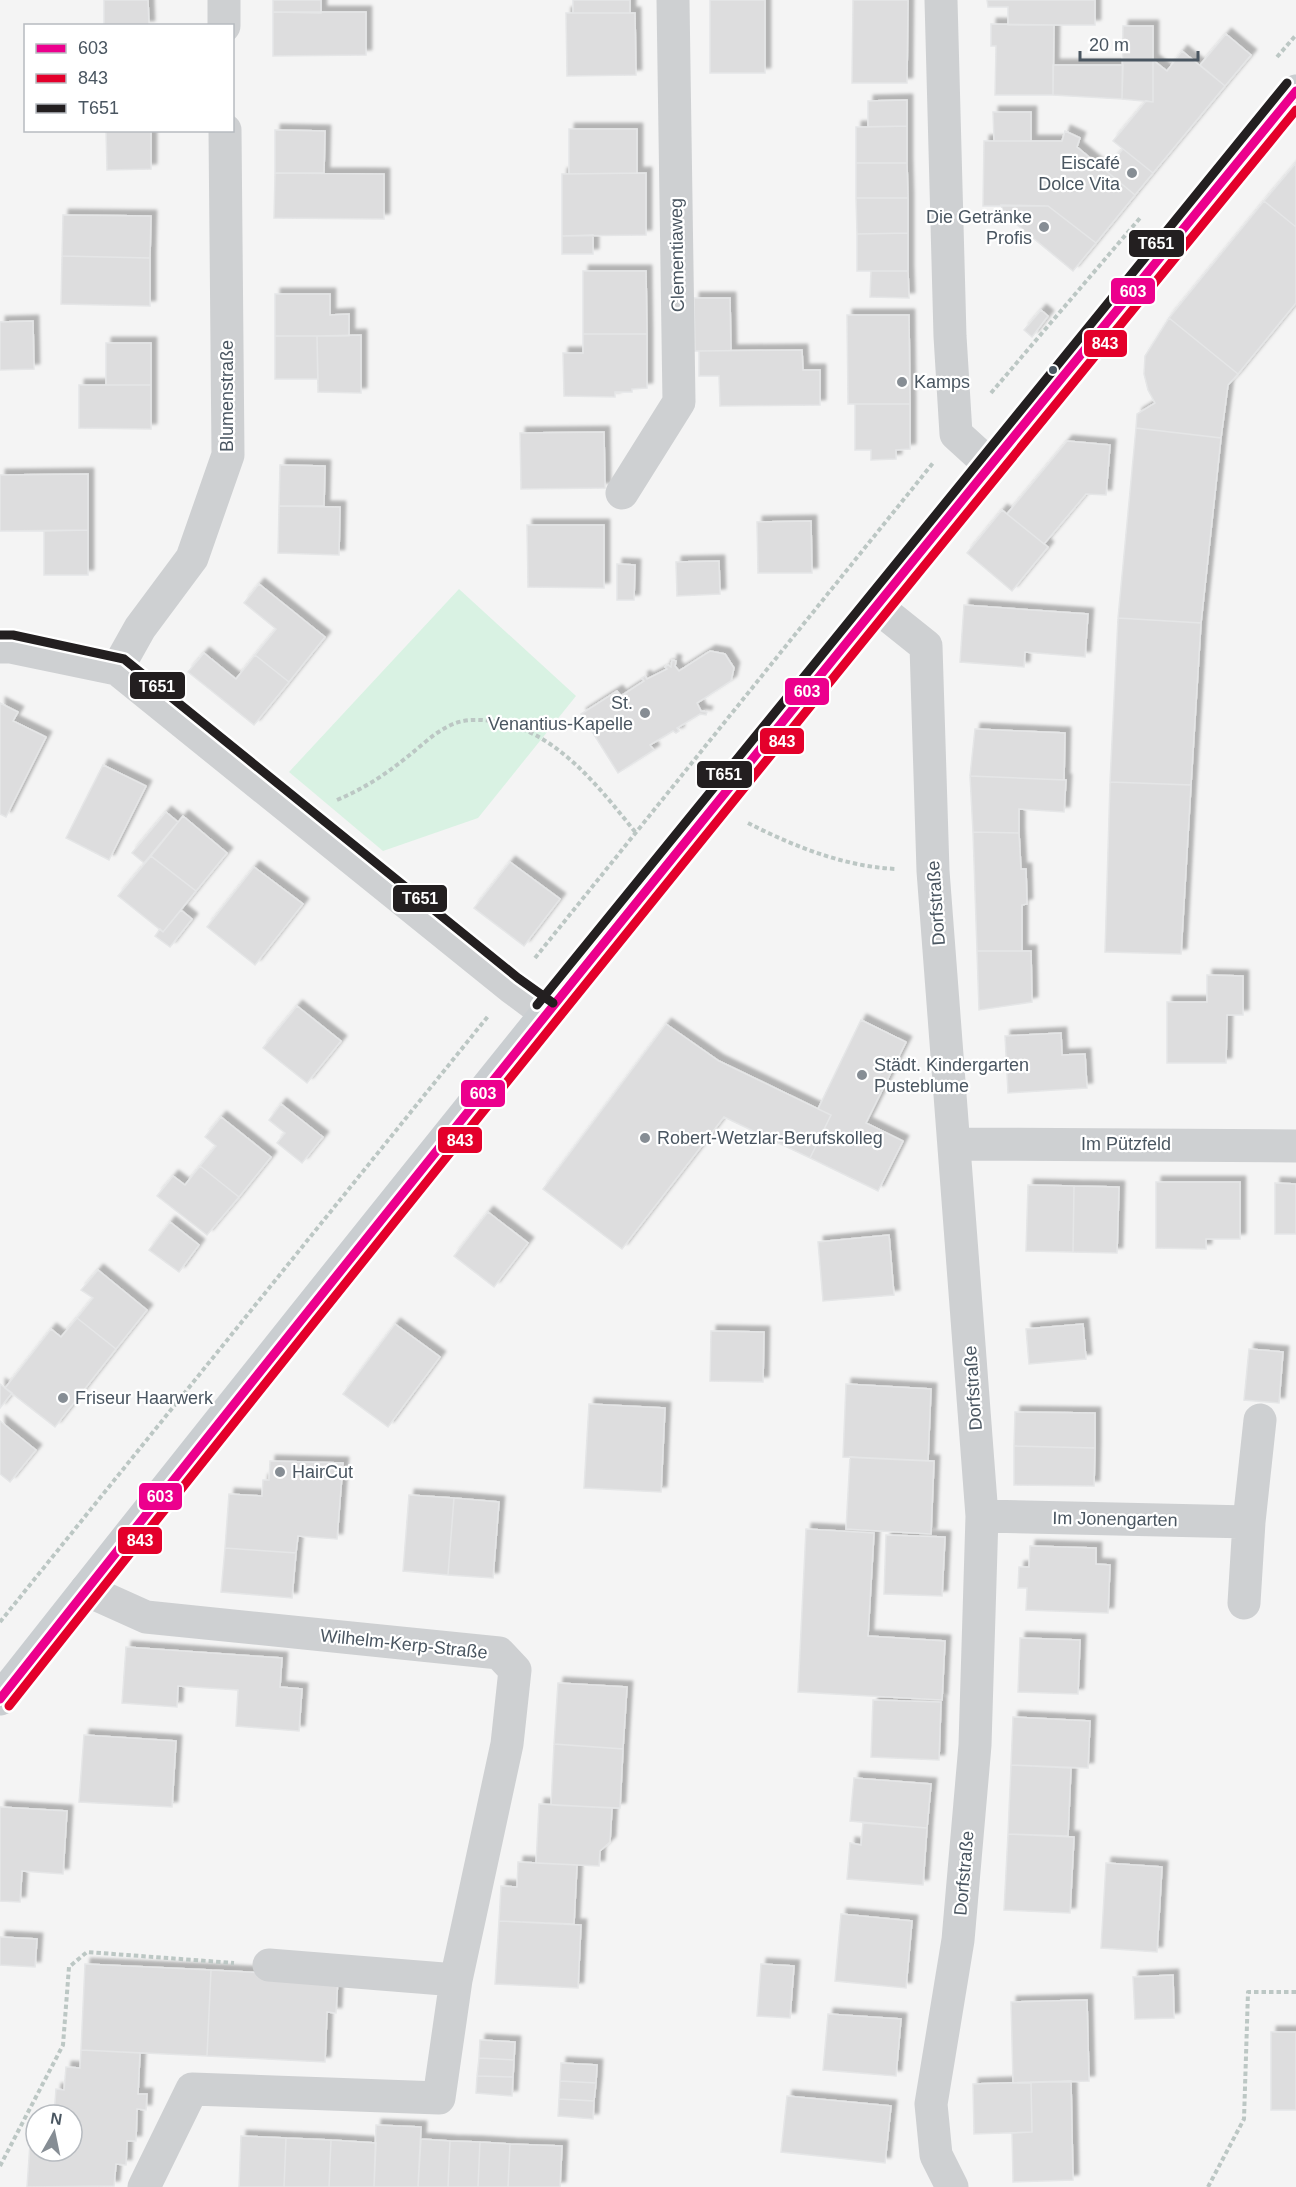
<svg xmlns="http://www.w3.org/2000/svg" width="1296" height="2187" font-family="Helvetica,sans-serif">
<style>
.green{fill:#d9f2e3}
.building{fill:#ddddde;stroke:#e5e6e7;stroke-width:1.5;filter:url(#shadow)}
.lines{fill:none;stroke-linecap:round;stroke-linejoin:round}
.path{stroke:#bcc7c4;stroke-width:4;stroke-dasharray:4.5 3;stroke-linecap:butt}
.minor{stroke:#ced0d2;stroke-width:33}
.major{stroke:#caced1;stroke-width:33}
.bus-1-casing{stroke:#fff;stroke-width:14}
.bus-2-casing{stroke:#fff;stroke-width:14}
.bus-3-casing{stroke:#fff;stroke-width:14}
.bus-1{stroke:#ec008d;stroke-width:9}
.bus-2{stroke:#e4002b;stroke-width:9}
.bus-3{stroke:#231f20;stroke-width:9}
.poi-dot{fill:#868d94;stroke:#fff;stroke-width:2}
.bus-dot{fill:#4a5661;stroke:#fff;stroke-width:2}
.labels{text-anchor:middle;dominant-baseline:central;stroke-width:4.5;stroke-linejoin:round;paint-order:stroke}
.poi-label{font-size:18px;fill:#4a5661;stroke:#fff;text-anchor:start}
.street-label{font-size:18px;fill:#4a5661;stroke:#fff}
.line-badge{stroke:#fff;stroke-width:2}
.badge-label{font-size:16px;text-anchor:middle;font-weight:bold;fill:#fff}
</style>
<defs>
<filter id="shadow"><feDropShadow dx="5.5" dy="-5.5" stdDeviation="1.5" flood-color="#0004"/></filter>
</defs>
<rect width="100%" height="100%" fill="#f4f4f4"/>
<path class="green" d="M 459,589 L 576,696 L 478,818 L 383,851 L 289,772 Z"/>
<path class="building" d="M 104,0 L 148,0 L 149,26 L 104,26 Z
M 273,0 L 321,0 L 321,13 L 273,12 Z
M 573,0 L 630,0 L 630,13 L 573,13 Z
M 710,0 L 765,0 L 765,73 L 710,73 Z
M 853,0 L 908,0 L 907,83 L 852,83 Z
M 987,0 L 1095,0 L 1095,25 L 1008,25 L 1008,7 L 988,7 Z
M 273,12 L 366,12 L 366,55 L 273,56 Z
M 566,13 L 635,13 L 636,75 L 567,76 Z
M 991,24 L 1054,25 L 1053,95 L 995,95 L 996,46 L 991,46 Z
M 1123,26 L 1153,26 L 1153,102 L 1122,99 Z
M 1226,34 L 1251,55 L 1225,86 L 1200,65 Z
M 1182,51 L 1225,86 L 1153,173 L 1113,141 L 1146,101 L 1153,102 L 1153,60 L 1167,71 Z
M 1053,65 L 1123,65 L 1122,99 L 1053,95 Z
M 907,100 L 907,126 L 868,127 L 868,101 Z
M 993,112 L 1031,112 L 1031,141 L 994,141 Z
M 907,126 L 907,163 L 856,163 L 856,127 Z
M 569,129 L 637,129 L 637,173 L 569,174 Z
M 106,130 L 151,130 L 151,169 L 107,170 Z
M 275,130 L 325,131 L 324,173 L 275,173 Z
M 1065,131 L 1080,138 L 1077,147 L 1135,195 L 1096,243 L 1048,206 L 983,206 L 984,141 L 1062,141 Z
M 1123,149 L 1153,173 L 1135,195 L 1105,170 Z
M 856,163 L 907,163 L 908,198 L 856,198 Z
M 1296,163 L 1296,227 L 1264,201 Z
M 275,173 L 384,174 L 384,219 L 274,218 Z
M 646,173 L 646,235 L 562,236 L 562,174 Z
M 856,198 L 908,198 L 908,233 L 857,234 Z
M 1264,201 L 1296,227 L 1296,303 L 1238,374 L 1169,318 Z
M 1001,205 L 1048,206 L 1096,243 L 1073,271 L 1004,214 Z
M 63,215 L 151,216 L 150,258 L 62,256 Z
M 908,233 L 908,271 L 857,271 L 857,234 Z
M 593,235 L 593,254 L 562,254 L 562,236 Z
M 62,256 L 150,258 L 150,306 L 61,304 Z
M 583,271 L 646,271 L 647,334 L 583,334 Z
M 871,271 L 908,271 L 909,298 L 870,297 Z
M 275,294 L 330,294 L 330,315 L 349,314 L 349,336 L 275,336 Z
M 694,298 L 730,298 L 731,351 L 695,351 Z
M 1041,310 L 1048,316 L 1032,337 L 1024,330 Z
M 847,315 L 909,315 L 910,404 L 848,404 Z
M 1169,318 L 1238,374 L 1228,385 L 1221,438 L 1136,428 L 1137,414 L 1155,403 L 1148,390 L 1144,374 L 1145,356 Z
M 33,321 L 34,369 L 0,370 L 0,322 Z
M 583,334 L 647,334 L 647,388 L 632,389 L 632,392 L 615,392 L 615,397 L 564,396 L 563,353 L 583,353 Z
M 361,335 L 361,393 L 318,392 L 317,336 Z
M 275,336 L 317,336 L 318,379 L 275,379 Z
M 106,343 L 151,343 L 151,385 L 106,385 Z
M 802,350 L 803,370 L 820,370 L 820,405 L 720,406 L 719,376 L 699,376 L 699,351 Z
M 79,385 L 151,385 L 151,429 L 79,428 Z
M 855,404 L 910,404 L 910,449 L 896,450 L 896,459 L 871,460 L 871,450 L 855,450 Z
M 1136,428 L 1221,438 L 1201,623 L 1118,618 Z
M 604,432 L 605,488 L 521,489 L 520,433 Z
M 1067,441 L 1110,445 L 1106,495 L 1086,494 L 1044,544 L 1007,514 Z
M 280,465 L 325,466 L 324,506 L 279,506 Z
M 88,474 L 88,530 L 0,531 L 0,475 Z
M 279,506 L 340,507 L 339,555 L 278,553 Z
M 1002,510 L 1048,547 L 1012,591 L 967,553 Z
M 811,521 L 812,573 L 758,573 L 757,522 Z
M 527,525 L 604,525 L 604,588 L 528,587 Z
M 88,530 L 88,575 L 44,575 L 44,531 Z
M 719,561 L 720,594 L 677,596 L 676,562 Z
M 617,564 L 635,565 L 634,600 L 617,600 Z
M 259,584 L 325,637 L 289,682 L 255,655 L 276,629 L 244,603 Z
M 964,605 L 1088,614 L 1085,657 L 1025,652 L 1024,667 L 960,662 Z
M 1118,618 L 1201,623 L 1191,785 L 1110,782 Z
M 710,651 L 725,654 L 734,668 L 731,681 L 697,703 L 701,711 L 707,712 L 706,715 L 700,714 L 677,728 L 679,731 L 676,733 L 673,731 L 650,745 L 654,750 L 618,773 L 581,714 L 617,691 L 621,696 L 644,681 L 642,678 L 645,676 L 647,679 L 667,669 L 665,667 L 668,665 L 671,667 L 672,660 L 676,661 L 675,666 L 679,671 Z
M 204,653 L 236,679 L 255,655 L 289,682 L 254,725 L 188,672 Z
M 0,703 L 18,712 L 13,721 L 46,737 L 6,817 L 0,814 Z
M 975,729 L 1065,733 L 1064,780 L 970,776 Z
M 103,765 L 146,786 L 109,860 L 66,838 Z
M 970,776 L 1066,780 L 1064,812 L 1019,809 L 1019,833 L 973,832 Z
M 1110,782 L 1191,785 L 1181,954 L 1105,952 Z
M 166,812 L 178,822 L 144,863 L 132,853 Z
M 183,816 L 227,853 L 196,891 L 151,856 Z
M 973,832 L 1019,833 L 1021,869 L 1026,869 L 1027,904 L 1022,905 L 1022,951 L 977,951 Z
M 151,856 L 196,891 L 163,932 L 118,896 Z
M 510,862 L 560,899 L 524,946 L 474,908 Z
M 254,867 L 303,904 L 255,965 L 207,927 Z
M 181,910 L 192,919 L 170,947 L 155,936 L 160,929 L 163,932 Z
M 977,951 L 1031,951 L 1032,1002 L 979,1010 Z
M 1207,975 L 1243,976 L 1243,1015 L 1227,1015 L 1226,1063 L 1167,1063 L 1167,1002 L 1207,1002 Z
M 297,1006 L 341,1041 L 307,1083 L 263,1048 Z
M 861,1020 L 906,1042 L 866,1123 L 903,1141 L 878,1191 L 810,1158 L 831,1115 L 818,1109 Z
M 666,1024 L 719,1061 L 831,1115 L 810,1158 L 724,1117 L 622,1249 L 543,1189 Z
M 1061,1033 L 1062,1055 L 1085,1054 L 1087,1088 L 1008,1093 L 1005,1036 Z
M 281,1104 L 323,1137 L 302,1163 L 277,1143 L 285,1133 L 269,1120 Z
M 221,1117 L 271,1157 L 239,1197 L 200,1166 L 216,1146 L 205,1137 Z
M 200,1166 L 239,1197 L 207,1235 L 157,1196 L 173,1176 L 185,1185 Z
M 1156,1182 L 1240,1182 L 1240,1239 L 1206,1239 L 1206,1249 L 1156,1248 Z
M 1275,1183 L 1296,1184 L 1296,1234 L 1275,1234 Z
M 1028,1185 L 1074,1186 L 1073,1252 L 1026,1251 Z
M 1074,1186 L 1119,1187 L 1117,1253 L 1073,1252 Z
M 488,1212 L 528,1243 L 494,1287 L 454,1256 Z
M 170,1222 L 199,1245 L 179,1272 L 149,1250 Z
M 889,1235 L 894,1295 L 823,1301 L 818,1242 Z
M 98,1270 L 147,1310 L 116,1349 L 77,1318 L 93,1298 L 81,1290 Z
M 77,1318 L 116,1349 L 55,1427 L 5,1388 L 51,1329 L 61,1337 Z
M 395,1324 L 440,1357 L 388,1427 L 343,1394 Z
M 1083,1324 L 1086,1359 L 1029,1364 L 1026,1329 Z
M 711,1331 L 764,1332 L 763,1382 L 710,1381 Z
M 1249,1349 L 1283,1352 L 1279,1403 L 1244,1400 Z
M 0,1384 L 12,1393 L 0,1408 Z
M 846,1384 L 931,1389 L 928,1461 L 843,1457 Z
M 589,1404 L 665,1408 L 661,1492 L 584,1488 Z
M 1015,1412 L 1095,1413 L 1095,1448 L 1014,1446 Z
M 0,1421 L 36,1450 L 10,1482 L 0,1474 Z
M 1014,1446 L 1095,1448 L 1094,1486 L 1014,1485 Z
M 850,1457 L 934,1461 L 931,1534 L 846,1529 Z
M 270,1461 L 343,1463 L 337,1539 L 298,1536 L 296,1553 L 225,1548 L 229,1494 L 262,1496 L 263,1480 L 269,1480 Z
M 409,1495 L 454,1498 L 448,1575 L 403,1571 Z
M 454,1498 L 499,1502 L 493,1578 L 448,1575 Z
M 806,1529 L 874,1533 L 868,1636 L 945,1641 L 942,1700 L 798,1692 Z
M 886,1535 L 945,1537 L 942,1596 L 884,1594 Z
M 1030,1546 L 1096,1548 L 1096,1564 L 1110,1565 L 1108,1613 L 1026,1610 L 1027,1588 L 1018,1588 L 1019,1567 L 1029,1567 Z
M 225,1548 L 296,1553 L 292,1598 L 221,1592 Z
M 1020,1638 L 1080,1640 L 1078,1694 L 1018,1692 Z
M 126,1647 L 282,1658 L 280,1687 L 302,1689 L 299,1731 L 236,1726 L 238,1690 L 178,1686 L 177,1707 L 122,1703 Z
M 558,1683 L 627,1687 L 623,1749 L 554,1744 Z
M 873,1700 L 941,1702 L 939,1760 L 871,1757 Z
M 1013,1717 L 1090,1721 L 1088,1768 L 1011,1765 Z
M 84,1735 L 176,1741 L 172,1807 L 79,1802 Z
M 554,1744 L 623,1749 L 620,1808 L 551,1805 Z
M 1011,1765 L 1071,1768 L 1068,1836 L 1008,1834 Z
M 854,1778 L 931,1784 L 927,1828 L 850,1821 Z
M 539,1804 L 612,1808 L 610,1842 L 600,1851 L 599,1866 L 536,1863 Z
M 0,1807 L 67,1811 L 63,1874 L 22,1871 L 20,1902 L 0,1901 Z
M 863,1823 L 927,1828 L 923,1885 L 847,1879 L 850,1843 L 861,1845 Z
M 1008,1834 L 1074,1837 L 1070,1913 L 1004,1910 Z
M 518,1862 L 577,1865 L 574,1924 L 499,1921 L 501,1886 L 517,1887 Z
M 1106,1863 L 1162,1867 L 1157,1952 L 1101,1948 Z
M 841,1914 L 912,1921 L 906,1988 L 835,1981 Z
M 499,1921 L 581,1925 L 578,1988 L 495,1984 Z
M 0,1937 L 37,1939 L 35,1967 L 0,1965 Z
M 85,1964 L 211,1970 L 207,2056 L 81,2050 Z
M 761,1964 L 794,1966 L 790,2018 L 757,2016 Z
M 211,1970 L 338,1977 L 336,2013 L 327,2012 L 325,2062 L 207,2056 Z
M 1173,1975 L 1174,2018 L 1135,2019 L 1133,1977 Z
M 1087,2000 L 1089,2081 L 1013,2083 L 1011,2002 Z
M 828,2014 L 901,2019 L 896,2076 L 823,2070 Z
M 1271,2032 L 1296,2032 L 1296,2110 L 1271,2110 Z
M 480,2040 L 515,2042 L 514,2060 L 479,2058 Z
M 81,2050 L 140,2053 L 138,2094 L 147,2094 L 146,2110 L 137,2109 L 136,2141 L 127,2141 L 126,2165 L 116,2164 L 114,2186 L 27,2187 L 31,2129 L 36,2129 L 36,2151 L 72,2151 L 72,2115 L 54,2115 L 56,2089 L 64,2090 L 66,2067 L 80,2068 Z
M 479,2058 L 514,2060 L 513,2077 L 477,2076 Z
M 561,2063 L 597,2065 L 596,2083 L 560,2081 Z
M 477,2076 L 513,2077 L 512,2096 L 476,2093 Z
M 560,2081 L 596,2083 L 594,2101 L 559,2099 Z
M 1071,2081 L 1073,2180 L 1013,2182 L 1012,2133 L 1032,2132 L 1031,2082 Z
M 1031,2082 L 1032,2132 L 974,2134 L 973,2084 Z
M 787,2096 L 891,2106 L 885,2163 L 781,2152 Z
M 559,2099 L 594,2101 L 593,2119 L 558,2116 Z
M 376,2125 L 421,2127 L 418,2187 L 374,2187 Z
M 241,2136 L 286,2138 L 284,2187 L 239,2187 Z
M 286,2138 L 331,2140 L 329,2187 L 284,2187 Z
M 421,2139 L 450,2141 L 448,2187 L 418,2187 Z
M 331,2140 L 376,2143 L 374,2187 L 329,2187 Z
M 450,2141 L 480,2142 L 478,2187 L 448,2187 Z
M 480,2142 L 510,2144 L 508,2187 L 478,2187 Z
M 510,2144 L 562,2146 L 560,2187 L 508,2187 Z"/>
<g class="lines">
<path class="path" d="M 1277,57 L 1296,35
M 991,393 L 1140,218
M 337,800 C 363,789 385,775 407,757 C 420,747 433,734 447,727 C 461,719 476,719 492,721 C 555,729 599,787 636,833
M 748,823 C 793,846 845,867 897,869
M 535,958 L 933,463
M 0,1622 L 489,1015
M 0,2166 L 63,2045 L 69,1967 L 87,1952 L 234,1963
M 1208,2187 L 1244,2119 L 1248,1992 L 1296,1992"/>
<path class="minor" d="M 224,0 L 224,26
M 941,0 L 950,336 L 956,434 L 990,465
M 622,493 L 679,402 L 673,0
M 876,606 L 926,646 L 933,871 L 982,1516 L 975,1745 L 958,1940 L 931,2104 L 936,2155 L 952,2187
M 0,647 L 11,647 L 117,669 L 511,987 L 546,1013
M 117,669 L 140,628 L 192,558 L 228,455 L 225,130
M 955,1144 L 1296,1146
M 982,1516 L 1249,1522
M 86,1590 L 146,1617 L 499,1653 L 515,1670 L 507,1744 L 456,1980 L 439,2098 L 192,2089 L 144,2187
M 1244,1603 L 1249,1522 L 1260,1420
M 269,1965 L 456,1980"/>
<path class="major" d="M 0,1699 C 426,1158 860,624 1296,91"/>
<defs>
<path id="bus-1" d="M 0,1699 C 427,1159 860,624 1296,91"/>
<path id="bus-2" d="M 9,1706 C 433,1170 863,639 1296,110"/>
<path id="bus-3" d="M 0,635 L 13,635 L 124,659 L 518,978 L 553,1003
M 537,1005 L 1287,83"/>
</defs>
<use href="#bus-1" class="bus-1-casing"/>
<use href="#bus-2" class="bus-2-casing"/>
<use href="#bus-3" class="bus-3-casing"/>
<use href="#bus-1" class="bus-1"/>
<use href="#bus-2" class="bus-2"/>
<use href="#bus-3" class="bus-3"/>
</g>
<g class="poi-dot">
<circle cx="1132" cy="173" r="6"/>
<circle cx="1044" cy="227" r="6"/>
<circle cx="902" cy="382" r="6"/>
<circle cx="645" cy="713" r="6"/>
<circle cx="862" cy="1075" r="6"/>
<circle cx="645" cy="1138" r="6"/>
<circle cx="63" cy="1398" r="6"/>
<circle cx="280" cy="1472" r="6"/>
</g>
<circle class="bus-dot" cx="1053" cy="370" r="5"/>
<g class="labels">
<g class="poi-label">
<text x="1120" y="163" text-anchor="end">Eiscafé<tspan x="1120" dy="21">Dolce Vita</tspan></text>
<text x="1032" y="217" text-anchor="end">Die Getränke<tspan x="1032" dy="21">Profis</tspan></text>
<text x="914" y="382">Kamps</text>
<text x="633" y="703" text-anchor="end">St.<tspan x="633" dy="21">Venantius-Kapelle</tspan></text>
<text x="874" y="1065">Städt. Kindergarten<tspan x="874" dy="21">Pusteblume</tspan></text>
<text x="657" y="1138">Robert-Wetzlar-Berufskolleg</text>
<text x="75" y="1398">Friseur Haarwerk</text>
<text x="292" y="1472">HairCut</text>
</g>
<g class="street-label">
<text transform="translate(677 255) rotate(-91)">Clementiaweg</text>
<text transform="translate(227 396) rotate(-90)">Blumenstraße</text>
<text transform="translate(936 903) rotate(-94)">Dorfstraße</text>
<text x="1126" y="1144">Im Pützfeld</text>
<text transform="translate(973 1388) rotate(-94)">Dorfstraße</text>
<text transform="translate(1115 1519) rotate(1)">Im Jonengarten</text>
<text transform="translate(404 1644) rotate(6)">Wilhelm-Kerp-Straße</text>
<text transform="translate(964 1873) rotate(-85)">Dorfstraße</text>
</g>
</g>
<g class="line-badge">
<rect x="1128" y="229" width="57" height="29" rx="6" fill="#231f20"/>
<rect x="1110" y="277" width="46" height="28" rx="6" fill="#ec008d"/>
<rect x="1083" y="329" width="45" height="29" rx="6" fill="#e4002b"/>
<rect x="129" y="671" width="57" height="29" rx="6" fill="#231f20"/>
<rect x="784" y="677" width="46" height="29" rx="6" fill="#ec008d"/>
<rect x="759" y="727" width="46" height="28" rx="6" fill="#e4002b"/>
<rect x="696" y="760" width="57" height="29" rx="6" fill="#231f20"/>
<rect x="392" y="884" width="56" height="29" rx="6" fill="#231f20"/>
<rect x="460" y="1079" width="46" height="29" rx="6" fill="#ec008d"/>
<rect x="437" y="1126" width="46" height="28" rx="6" fill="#e4002b"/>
<rect x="138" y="1482" width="45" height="29" rx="6" fill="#ec008d"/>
<rect x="117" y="1526" width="46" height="29" rx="6" fill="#e4002b"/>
</g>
<g class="badge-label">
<text x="1156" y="249">T651</text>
<text x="1133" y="297">603</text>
<text x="1105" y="349">843</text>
<text x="157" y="692">T651</text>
<text x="807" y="697">603</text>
<text x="782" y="747">843</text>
<text x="724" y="780">T651</text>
<text x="420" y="904">T651</text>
<text x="483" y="1099">603</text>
<text x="460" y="1146">843</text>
<text x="160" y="1502">603</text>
<text x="140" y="1546">843</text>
</g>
<rect x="24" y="24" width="210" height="108" fill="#ffffff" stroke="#b7bbc0" stroke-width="1.5"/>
<rect x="36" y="44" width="30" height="9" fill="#ec008d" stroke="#b7bbc0" stroke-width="1.5"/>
<text x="78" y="54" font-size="18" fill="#4a5661">603</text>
<rect x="36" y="74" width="30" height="9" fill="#e4002b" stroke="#b7bbc0" stroke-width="1.5"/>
<text x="78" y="84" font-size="18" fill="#4a5661">843</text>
<rect x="36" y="104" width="30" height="9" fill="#231f20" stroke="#b7bbc0" stroke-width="1.5"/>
<text x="78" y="114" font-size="18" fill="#4a5661">T651</text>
<g transform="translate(54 2133) rotate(9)"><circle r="28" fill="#ffffff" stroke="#b7bbc0" stroke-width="1.5"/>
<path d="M0-4.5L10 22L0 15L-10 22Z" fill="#868d94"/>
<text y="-9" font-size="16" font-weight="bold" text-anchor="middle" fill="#4a5661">N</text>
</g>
<path d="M1080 51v9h118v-9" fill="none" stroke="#4a5661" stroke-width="3"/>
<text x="1089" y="51" font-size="18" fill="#4a5661" stroke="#ffffff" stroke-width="4.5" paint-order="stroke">20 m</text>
</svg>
